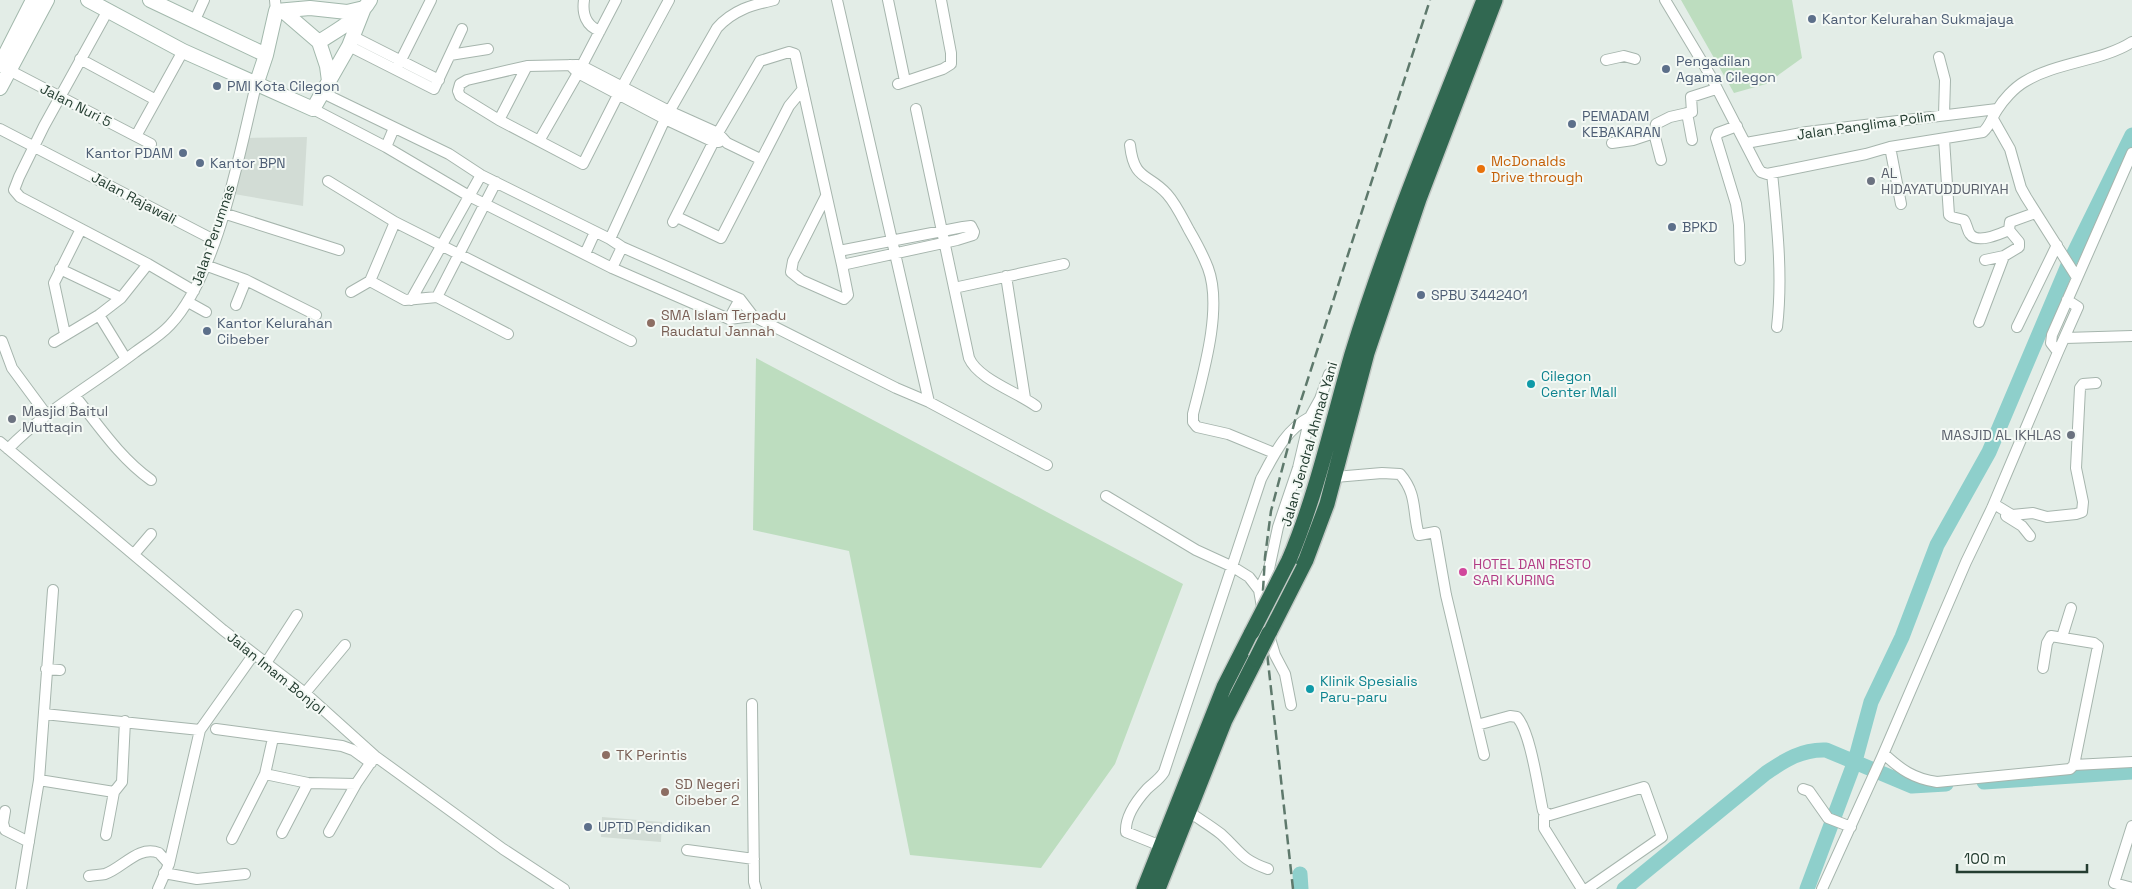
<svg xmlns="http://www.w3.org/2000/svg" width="2132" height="889" font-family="'Space Grotesk',sans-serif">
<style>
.built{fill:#d2dcd5}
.green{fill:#bdddbf}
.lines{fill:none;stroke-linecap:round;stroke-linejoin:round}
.river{stroke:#8ecfcb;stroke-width:15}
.street-casing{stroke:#a6b5ad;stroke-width:12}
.secondary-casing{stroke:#a2b8ac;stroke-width:16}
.highway-casing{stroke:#c2c9c5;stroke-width:18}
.street{stroke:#fff;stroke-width:10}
.secondary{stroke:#fff;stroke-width:14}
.highway{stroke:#316851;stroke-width:15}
.rail{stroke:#5e796c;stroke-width:2.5;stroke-dasharray:10 5;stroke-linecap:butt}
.highway-bridge-casing{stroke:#c2c9c5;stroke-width:18;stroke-linecap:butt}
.highway-bridge{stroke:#316851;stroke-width:15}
.service-dot{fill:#5c6f8a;stroke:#f4f9f5;stroke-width:2}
.food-dot{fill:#e8710a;stroke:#f4f9f5;stroke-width:2}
.worship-dot{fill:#6b7280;stroke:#f4f9f5;stroke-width:2}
.education-dot{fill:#8d6e63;stroke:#f4f9f5;stroke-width:2}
.culture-dot{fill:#0f9aa8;stroke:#f4f9f5;stroke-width:2}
.hotel-dot{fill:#d1479c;stroke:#f4f9f5;stroke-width:2}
.labels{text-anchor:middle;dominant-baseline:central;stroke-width:4;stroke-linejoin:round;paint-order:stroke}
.service-label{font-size:14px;fill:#4e5e75;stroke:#f4f9f5;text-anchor:start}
.street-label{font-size:14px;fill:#243d31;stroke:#f4f9f5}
.food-label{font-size:14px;fill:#c56008;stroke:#f4f9f5;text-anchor:start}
.worship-label{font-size:14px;fill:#5b616d;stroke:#f4f9f5;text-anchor:start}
.education-label{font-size:14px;fill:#785e54;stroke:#f4f9f5;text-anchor:start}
.culture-label{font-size:14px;fill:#0d838f;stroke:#f4f9f5;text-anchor:start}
.hotel-label{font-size:14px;fill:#b23c85;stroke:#f4f9f5;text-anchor:start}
</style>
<rect width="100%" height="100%" fill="#e3ede7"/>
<path class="built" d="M 307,137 L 303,206 L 234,194 L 246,138 Z
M 602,817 L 662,822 L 661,842 L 601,837 Z"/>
<path class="green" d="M 1681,0 L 1792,0 L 1802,58 L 1766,84 L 1734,93 Z
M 756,358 L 1183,584 L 1115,764 L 1041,868 L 910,855 L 849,551 L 753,530 Z"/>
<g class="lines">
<path class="river" d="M 1984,782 L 2132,772
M 1300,874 L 1301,889
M 1624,889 L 1766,773 C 1785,760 1802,749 1826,750 L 1912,786 L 1946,784
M 1807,889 L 1855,761 L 1871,702 L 1902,637 L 1937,545 L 1989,452 L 2069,263 L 2132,135"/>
<defs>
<path id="street" d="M 275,0 L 276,11
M 584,0 C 582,14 586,26 600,31
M 669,0 L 622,87 L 583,164 L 499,120 L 460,96 L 458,91 L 460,84 L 467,80 L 527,66 L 577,65 L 582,66 L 669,111 L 718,133 L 727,143 L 760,159
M 888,0 L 905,81
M 1665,0 L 1710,75 L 1758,168 L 1761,172 L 1767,174 L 1866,154 L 1890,147 L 1983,132 C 1990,126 1992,117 1997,110 C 2003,100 2014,88 2024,82 C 2056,62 2103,61 2132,42
M 107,12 L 44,126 L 19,177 L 14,190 L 20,197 L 148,264 L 194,291
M 194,22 L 204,0
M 354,37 L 439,80
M 349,46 L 434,89 L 462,29
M 450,55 L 488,49
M 1939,57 L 1945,80 L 1944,115
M 80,59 L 156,100
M 1606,60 L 1624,56 L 1635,59
M 570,65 L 578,73 L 665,119 L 714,142 L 719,142
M 398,66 L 431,0
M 3,67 L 151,144
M 898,84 L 943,69 L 951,64 L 951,53 L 941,0
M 323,93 L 449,154 L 481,175 L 610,239 L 622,247 L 740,299 L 753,316 L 896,388 L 929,402 L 837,0
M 313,109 L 386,147 L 469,196 L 612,268 L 729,319 L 753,316
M 916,109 L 969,358 C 978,379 1017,392 1036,406
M 1687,113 L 1692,140
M 1993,119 L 2010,149 L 2021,188 L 2026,197 L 2076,276
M 499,120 L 527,66
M 1737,126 L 1718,133 L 1716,138 L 1736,204 L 1739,225 L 1740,260
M 0,129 L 214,240
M 1654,133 L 1661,160
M 136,136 L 183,51
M 1944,139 L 1949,215 L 1952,217 L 1964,220 C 1967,224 1967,230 1970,234 C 1977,244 2000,234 2009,230 L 2010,222 L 2035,213
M 539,141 L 578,73 L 616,0
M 1612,143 L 1633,140 L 1654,133 L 1656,124 L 1670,117 L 1692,112 L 1691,97 L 1716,89
M 1746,143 L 1807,132 L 1997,109
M 1130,145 C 1134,181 1148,173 1167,194 C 1176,204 1183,219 1189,230 C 1196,242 1203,255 1208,268 C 1223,308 1203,374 1193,414 L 1193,422 L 1197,427 L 1228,434 L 1274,453
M 386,147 L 394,128
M 1890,147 L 1901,204
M 1772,173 C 1777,224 1783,276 1777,327
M 328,181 L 395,222 L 631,341
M 223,213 L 339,250
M 677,217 L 721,238 L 789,106 L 803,89
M 673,222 L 718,133 L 760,61 L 789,52 L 795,54 L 842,265 L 848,295 L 844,299 L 801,280 L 791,272 L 793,261 L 826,196
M 610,239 L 665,119 L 717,28 C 733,10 752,5 774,0
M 839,251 L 963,227 L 971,226 L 974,232 L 973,235 L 957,240 L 842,265
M 585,254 L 595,232
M 1985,260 L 2004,256 L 2019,247 L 2019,242 L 2009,230
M 205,265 L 246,280 L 316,315
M 612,268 L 622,247
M 60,269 L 121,298
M 1006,276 L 1025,398
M 370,281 L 395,222
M 954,288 L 1064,264
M 351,292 L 370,281 L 405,300 L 437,297 L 508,334
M 437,297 L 496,182
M 411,300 L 481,175
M 188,302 L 206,312
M 236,305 L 246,280
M 99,315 L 126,359
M 729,319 L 740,299
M 1979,322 L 2004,256
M 2017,327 L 2057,245
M 65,334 L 54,283 L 81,229
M 2065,338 L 2132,336
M 2,341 L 12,368 L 46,414
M 54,342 L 99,315 L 121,298 L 148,264
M 2058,352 L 2051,343 L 2052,335 L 2132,153
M 75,396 C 99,426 120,458 151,480
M 929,402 L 1047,465
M 0,442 L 223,630 L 305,693 L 375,756 L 503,849 L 564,889
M 8,449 C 45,411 92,385 134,353 C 146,344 160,336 170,325 C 218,274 239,154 256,85
M 1335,477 L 1382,473 L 1400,474 C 1418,495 1412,512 1419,535 L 1435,532 L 1446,595 L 1484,755
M 1106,496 L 1196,550 L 1233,567 L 1249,577 L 1259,590 L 1263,613
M 1994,504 L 2012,515 L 2033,513 L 2047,517 L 2076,514 L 2082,512 L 2083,502 L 2076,468 L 2080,388 L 2083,384 L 2096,383
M 2006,516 L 2022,526 L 2030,536
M 134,554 L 151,534
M 1259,590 L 1269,569 L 1278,527 L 1298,468 L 1310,417 L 1320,399 L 1329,374
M 1268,632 L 1275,655 L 1285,674 L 1291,705
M 2062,637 L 2071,608
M 266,663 L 297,615
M 46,669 L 60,670
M 305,693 L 345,645
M 752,704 L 754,882 L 756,889
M 44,714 L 200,730
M 1477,725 L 1510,716 L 1517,717 C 1531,733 1538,789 1543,811 L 1550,815 L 1644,787 L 1662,837 L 1587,889
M 216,729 L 342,746 L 353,750 L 371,763
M 273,738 L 265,774 L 308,783 L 356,784
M 1884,754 C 1900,769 1914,779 1937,782 L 2070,769 L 2074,765 L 2098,646 L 2094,643 L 2051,636 L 2047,643 L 2043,668
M 2074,765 L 2132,762
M 39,780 L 114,792
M 1803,789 L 1809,791 L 1828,818 L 1851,827
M 5,811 L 3,823 L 5,830 L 29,842
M 1188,811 C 1199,819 1211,826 1221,834 C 1241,852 1240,859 1268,869
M 1546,814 L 1544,817 L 1544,828 L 1582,889
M 2132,826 L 2114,883 L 2132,888
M 329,832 L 356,784 L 373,759
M 282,833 L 308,783
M 106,835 L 114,792 L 122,782 L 125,721
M 232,839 L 265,774
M 1161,846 L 1126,832 C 1125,817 1137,800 1147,789 C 1153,783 1159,780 1164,772 L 1261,479 C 1274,455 1285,430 1310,417
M 687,850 L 754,859
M 164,873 L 197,879 L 245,874
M 89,876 C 94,875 100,875 105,874 C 123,868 138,845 159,853 L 169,864
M 21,889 L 39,780 L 53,590
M 158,889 L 169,864 L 200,730 L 254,654
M 1822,889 L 1882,757 L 1966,562 L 1992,508 L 2058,352 L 2078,307 L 2067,300"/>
<path id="secondary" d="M 88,0 L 183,51 L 313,109 L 329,81 L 327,66 L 319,42 L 283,11
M 150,0 L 266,55
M 319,42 C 337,30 359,19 370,0
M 0,65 L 33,0
M 329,81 L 349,46 L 364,8
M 256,85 L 266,55 L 276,11 L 310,8 L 347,12 L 364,8
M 0,88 L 47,0"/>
<path id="highway" d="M 1289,560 C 1317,494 1332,423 1352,354 C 1389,234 1438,117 1484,0
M 1269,633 L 1306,560 L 1327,504 L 1367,353 L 1419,199 L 1495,0
M 1144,889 L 1224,687 L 1252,632
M 1158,889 L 1225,720 L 1256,659"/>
</defs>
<use href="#street" class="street-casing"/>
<use href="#secondary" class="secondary-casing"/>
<use href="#highway" class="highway-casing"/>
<use href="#street" class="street"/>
<use href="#secondary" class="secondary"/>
<use href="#highway" class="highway"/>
<path class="rail" d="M 1293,889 L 1262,607 L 1265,557 L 1271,511 L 1297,413 L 1430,0"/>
<defs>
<path id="highway-bridge" d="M 1252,632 L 1289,560
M 1256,659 L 1269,633"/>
</defs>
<use href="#highway-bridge" class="highway-bridge-casing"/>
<use href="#highway-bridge" class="highway-bridge"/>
</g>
<g class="service-dot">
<circle cx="1812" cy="19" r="5"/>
<circle cx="1666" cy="69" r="5"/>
<circle cx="217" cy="86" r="5"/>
<circle cx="1572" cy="124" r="5"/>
<circle cx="183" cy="153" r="5"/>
<circle cx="200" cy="163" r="5"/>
<circle cx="1672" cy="227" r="5"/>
<circle cx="1421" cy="295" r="5"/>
<circle cx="207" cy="331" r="5"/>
<circle cx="588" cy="827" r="5"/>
</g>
<circle class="food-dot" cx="1481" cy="169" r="5"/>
<g class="worship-dot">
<circle cx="1871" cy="181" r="5"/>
<circle cx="12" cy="419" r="5"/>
<circle cx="2071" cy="435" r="5"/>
</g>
<g class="education-dot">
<circle cx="651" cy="323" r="5"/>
<circle cx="606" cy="755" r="5"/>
<circle cx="665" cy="792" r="5"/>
</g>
<g class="culture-dot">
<circle cx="1531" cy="384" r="5"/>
<circle cx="1310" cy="689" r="5"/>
</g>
<circle class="hotel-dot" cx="1463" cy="572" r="5"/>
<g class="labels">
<g class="service-label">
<text x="1822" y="19">Kantor Kelurahan Sukmajaya</text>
<text x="1676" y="61">Pengadilan<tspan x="1676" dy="16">Agama Cilegon</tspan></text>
<text x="227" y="86">PMI Kota Cilegon</text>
<text x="1582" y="116">PEMADAM<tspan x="1582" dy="16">KEBAKARAN</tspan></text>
<text x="173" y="153" text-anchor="end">Kantor PDAM</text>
<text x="210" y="163">Kantor BPN</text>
<text x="1682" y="227">BPKD</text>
<text x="1431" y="295">SPBU 3442401</text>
<text x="217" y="323">Kantor Kelurahan<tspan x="217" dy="16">Cibeber</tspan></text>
<text x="598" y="827">UPTD Pendidikan</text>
</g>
<g class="street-label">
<text transform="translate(76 105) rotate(27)">Jalan Nuri 5</text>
<text transform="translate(1866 125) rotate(-8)">Jalan Panglima Polim</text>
<text transform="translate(134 198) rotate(28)">Jalan Rajawali</text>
<text transform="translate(213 235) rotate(-71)">Jalan Perumnas</text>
<text transform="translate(1309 444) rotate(-74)">Jalan Jendral Ahmad Yani</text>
<text transform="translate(276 673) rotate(39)">Jalan Imam Bonjol</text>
</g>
<g class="food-label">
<text x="1491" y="161">McDonalds<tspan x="1491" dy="16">Drive through</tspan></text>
</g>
<g class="worship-label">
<text x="1881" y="173">AL<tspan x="1881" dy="16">HIDAYATUDDURIYAH</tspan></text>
<text x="22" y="411">Masjid Baitul<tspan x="22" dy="16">Muttaqin</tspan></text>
<text x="2061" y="435" text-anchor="end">MASJID AL IKHLAS</text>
</g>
<g class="education-label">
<text x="661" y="315">SMA Islam Terpadu<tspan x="661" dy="16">Raudatul Jannah</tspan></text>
<text x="616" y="755">TK Perintis</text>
<text x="675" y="784">SD Negeri<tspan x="675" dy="16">Cibeber 2</tspan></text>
</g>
<g class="culture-label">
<text x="1541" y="376">Cilegon<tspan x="1541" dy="16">Center Mall</tspan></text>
<text x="1320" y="681">Klinik Spesialis<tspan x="1320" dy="16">Paru-paru</tspan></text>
</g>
<g class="hotel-label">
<text x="1473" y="564">HOTEL DAN RESTO<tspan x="1473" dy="16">SARI KURING</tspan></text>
</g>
</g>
<path d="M1957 864v8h130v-8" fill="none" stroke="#243d31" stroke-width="2.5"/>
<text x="1964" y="864" font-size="15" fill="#243d31" stroke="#f4f9f5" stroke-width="4" paint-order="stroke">100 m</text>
</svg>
